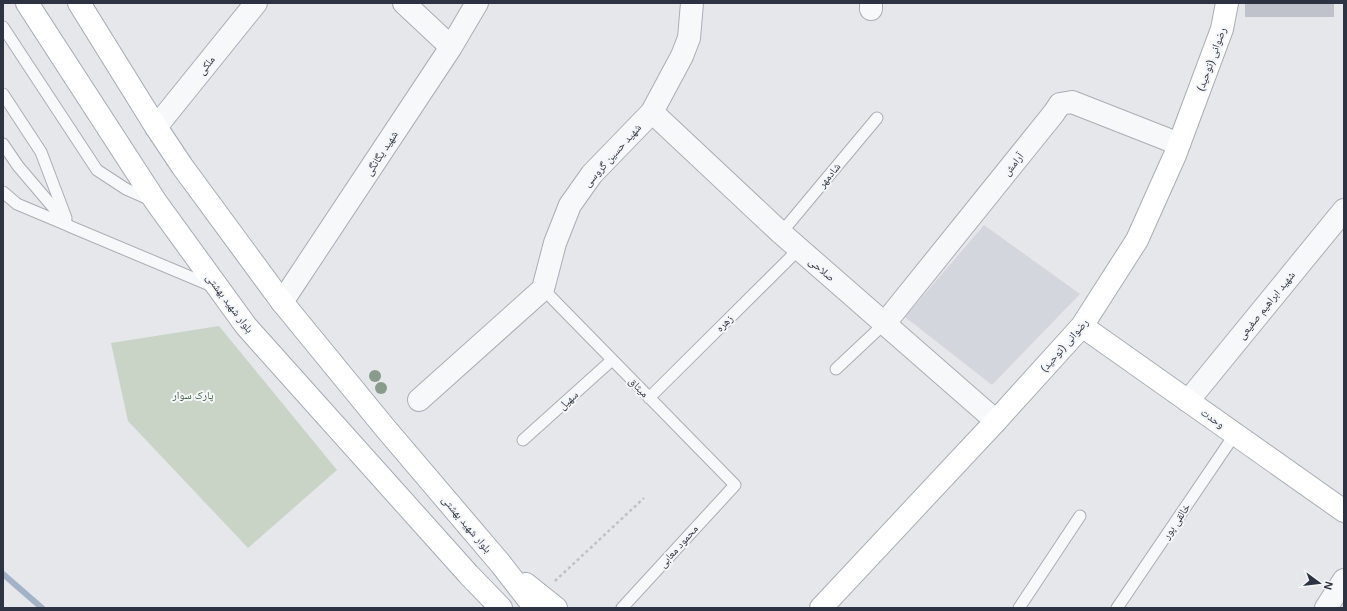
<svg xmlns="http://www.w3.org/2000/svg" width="1347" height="611" font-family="Helvetica,'Noto Naskh Arabic',sans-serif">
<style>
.built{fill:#d3d6dd}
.green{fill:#c9d4c6}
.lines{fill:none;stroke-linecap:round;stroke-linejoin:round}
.stream{stroke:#a3b2c7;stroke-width:6}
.building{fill:#bfc2ca}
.lane-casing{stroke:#aaadb5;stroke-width:13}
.street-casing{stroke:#aaadb5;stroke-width:24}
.secondary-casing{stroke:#aaadb5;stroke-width:24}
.primary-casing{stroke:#a5aab6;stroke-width:24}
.path{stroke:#bec1c6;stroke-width:2.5;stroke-dasharray:3 3;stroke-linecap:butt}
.lane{stroke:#f7f8fa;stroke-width:11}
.street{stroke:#f7f8fa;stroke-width:22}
.secondary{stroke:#fff;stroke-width:22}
.primary{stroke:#fff;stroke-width:22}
.tree{fill:#8a9b8b}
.labels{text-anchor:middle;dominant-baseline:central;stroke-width:4;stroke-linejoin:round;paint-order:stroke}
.street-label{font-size:11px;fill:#2d3342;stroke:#f4f6f8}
.park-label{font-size:11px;fill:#405d3c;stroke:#f4f6f8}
</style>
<rect width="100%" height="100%" fill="#e5e7eb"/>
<path class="built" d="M 984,225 L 1080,294 L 992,385 L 905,317 Z"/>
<path class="green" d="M 219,326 L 337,470 L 248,548 L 128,421 L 111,343 Z"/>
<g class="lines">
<path class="stream" d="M 3,574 L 42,608"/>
</g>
<path class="building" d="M 1245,3 L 1334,3 L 1334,17 L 1245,17 Z"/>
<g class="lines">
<defs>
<path id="lane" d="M 3,27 L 97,170 L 126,189 L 151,200
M 3,94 L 41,152 L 66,218
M 3,144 L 18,166 L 69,226 L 212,286
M 3,192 L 17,204 L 67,225
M 781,233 L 877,118
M 543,289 L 735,485 L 622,608
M 836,369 L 885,323
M 649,398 L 799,249
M 523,440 L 612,360
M 1019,608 L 1080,516
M 1117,608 L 1235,434"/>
<path id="street" d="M 404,3 L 451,47
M 871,9 L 871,3
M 652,112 L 781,233 L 996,421
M 156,127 L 256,3
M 282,302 L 451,47 L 477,3
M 885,323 L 1054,113 L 1060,104 L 1072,102 L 1179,144
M 419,400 L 543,289 L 555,243 L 570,205 L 592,174 L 652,112 L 682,56 L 689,38 L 692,3
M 1188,401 L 1344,210
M 1326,608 L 1344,580"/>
<path id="secondary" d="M 1082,326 L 1344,511
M 821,608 L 996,421 L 1082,326 L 1137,240 L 1175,155 L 1222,29 L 1227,3"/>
<path id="primary" d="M 27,3 L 156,202 L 246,326 L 469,575 L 501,608
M 79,3 L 156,127 L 182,166 L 282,302 L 386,429 L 500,563 L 535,608
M 526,584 L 556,608"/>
</defs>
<use href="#lane" class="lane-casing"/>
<use href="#street" class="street-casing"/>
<use href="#secondary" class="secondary-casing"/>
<use href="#primary" class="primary-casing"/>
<path class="path" d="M 555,581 L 644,498"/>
<use href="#lane" class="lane"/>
<use href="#street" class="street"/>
<use href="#secondary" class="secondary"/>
<use href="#primary" class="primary"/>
</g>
<g class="tree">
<circle cx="375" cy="376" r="6"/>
<circle cx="381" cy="388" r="6"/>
</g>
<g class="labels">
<g class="street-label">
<text transform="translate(1211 59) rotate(-70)">رضوانی (توحید)</text>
<text transform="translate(206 65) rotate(-51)">ملکی</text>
<text transform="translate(381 153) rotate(-57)">شهید یگانگی</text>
<text transform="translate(612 155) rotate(-48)">شهید حسین گروسی</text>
<text transform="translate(1013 164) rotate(-51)">آرامش</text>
<text transform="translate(829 175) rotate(-51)">شادمهر</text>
<text transform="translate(822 269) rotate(41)">صلاحی</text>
<text transform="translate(230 303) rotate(53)">بلوار شهید بهشتی</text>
<text transform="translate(1266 305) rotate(-51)">شهید ابراهیم صفیعی</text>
<text transform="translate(724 323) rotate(-45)">زهره</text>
<text transform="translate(1064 345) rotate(-49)">رضوانی (توحید)</text>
<text transform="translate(639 387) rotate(46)">میثاق</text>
<text transform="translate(568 400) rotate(-42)">سهیل</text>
<text transform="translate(1213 418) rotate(35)">وحدت</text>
<text transform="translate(1176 521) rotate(-56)">خالقی پور</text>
<text transform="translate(467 524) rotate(50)">بلوار شهید بهشتی</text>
<text transform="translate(678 546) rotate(-48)">محمود معابی</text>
</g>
<g class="park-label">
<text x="193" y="395">پارک سوار</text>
</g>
</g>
<rect width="1347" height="611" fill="none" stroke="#2d3342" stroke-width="8"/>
<g transform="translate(1319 583) rotate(105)" stroke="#f4f6f8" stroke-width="3" paint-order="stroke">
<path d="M0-3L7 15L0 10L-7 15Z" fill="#2d3342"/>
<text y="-6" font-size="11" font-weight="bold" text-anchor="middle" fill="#2d3342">N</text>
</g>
</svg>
